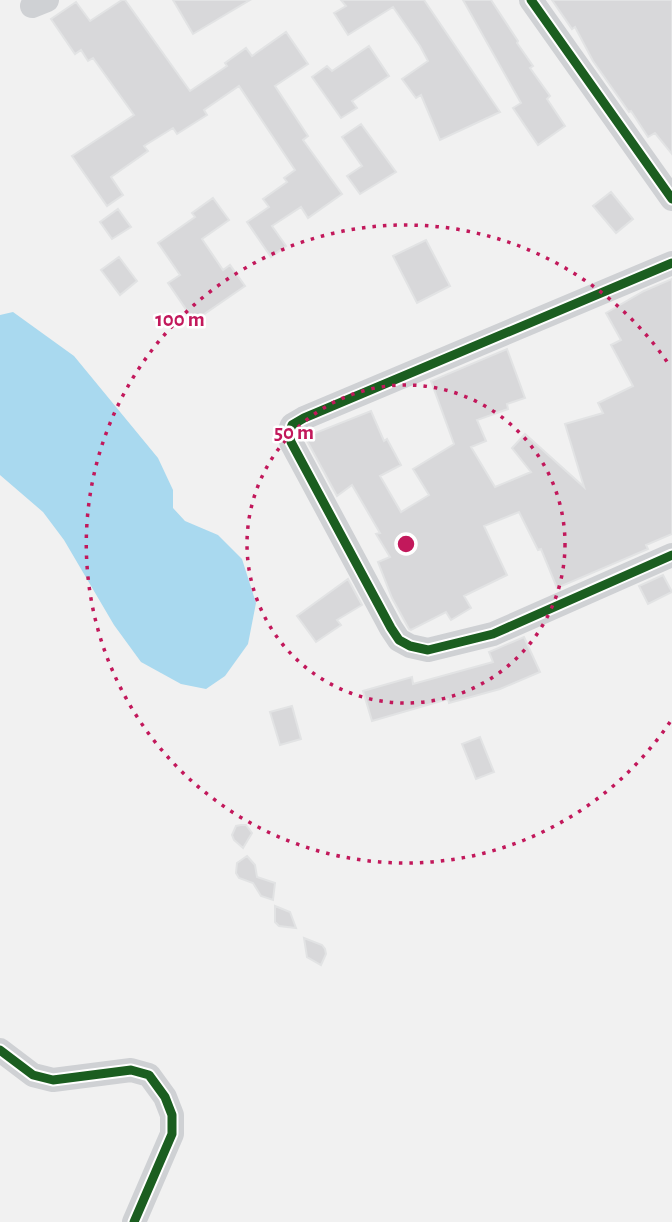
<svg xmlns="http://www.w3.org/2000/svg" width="672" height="1222" font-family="'Alegreya Sans',sans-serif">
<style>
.water{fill:#a9d9ef}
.building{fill:#d8d8da;stroke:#e2e3e4;stroke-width:2}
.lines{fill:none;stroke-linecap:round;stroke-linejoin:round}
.street{stroke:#cfd1d4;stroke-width:24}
.cycleway-casing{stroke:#fff;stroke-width:13}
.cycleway{stroke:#1b5e20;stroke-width:9}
.ring{fill:none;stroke:#c2185b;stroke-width:3.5;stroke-dasharray:3.5 7}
.centre{fill:#c2185b;stroke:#fff;stroke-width:3.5}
.ring-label{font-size:21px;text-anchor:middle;font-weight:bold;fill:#c2185b;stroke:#fff;stroke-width:5;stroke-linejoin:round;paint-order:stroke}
</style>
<rect width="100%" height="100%" fill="#f1f1f1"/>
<path class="water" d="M 13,312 L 74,356 L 158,458 L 173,490 L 173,508 L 185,521 L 218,535 L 242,559 L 256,603 L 248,644 L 225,676 L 206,689 L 181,684 L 141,662 L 114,625 L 64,540 L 43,512 L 0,475 L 0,315 Z"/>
<path class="building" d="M 122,0 L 125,0 L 190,91 L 227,66 L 225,63 L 246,48 L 252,56 L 286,32 L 308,64 L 275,86 L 308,136 L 303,140 L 342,194 L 308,218 L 301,207 L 272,226 L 286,246 L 271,257 L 247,222 L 269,207 L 263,199 L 287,182 L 284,178 L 295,170 L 239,86 L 204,110 L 207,115 L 177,134 L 173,128 L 144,146 L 148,151 L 111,177 L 123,195 L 107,206 L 72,156 L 134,115 L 93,58 L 88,61 L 81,50 L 75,54 L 51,19 L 76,2 L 90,21 Z
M 173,0 L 250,0 L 193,34 Z
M 341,0 L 424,0 L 500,112 L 440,140 L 421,95 L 416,98 L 402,79 L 428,61 L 420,46 L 393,7 L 348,35 L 334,13 L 346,6 Z
M 463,0 L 491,0 L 518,41 L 517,43 L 533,66 L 530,68 L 550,96 L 547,99 L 565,126 L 538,145 L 513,108 L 521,103 Z
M 552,0 L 672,0 L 672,154 L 655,133 L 648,137 L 631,111 L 629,112 L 593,61 L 575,27 L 572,29 Z
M 369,46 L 389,76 L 352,101 L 357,108 L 341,118 L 312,77 L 327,66 L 332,71 Z
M 361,124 L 396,172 L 360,194 L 347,176 L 362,166 L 342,137 Z
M 611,192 L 633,219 L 616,233 L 593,206 Z
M 213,198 L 229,220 L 202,239 L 223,270 L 230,265 L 245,286 L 194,321 L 168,283 L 180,275 L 158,243 L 195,217 L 192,213 Z
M 118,209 L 131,227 L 112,239 L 100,222 Z
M 426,240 L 450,286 L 417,303 L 393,256 Z
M 119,257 L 137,281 L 120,295 L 101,270 Z
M 672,279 L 672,534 L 646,545 L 648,549 L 557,588 L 541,549 L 538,550 L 519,512 L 484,526 L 507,575 L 464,596 L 471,608 L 451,620 L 446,612 L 411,630 L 409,629 L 392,598 L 378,562 L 390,557 L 376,534 L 380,533 L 352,485 L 337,496 L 305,437 L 371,411 L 384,441 L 387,439 L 401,465 L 380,476 L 401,512 L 429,495 L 413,469 L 454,444 L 431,381 L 507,349 L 525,398 L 507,404 L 508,409 L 477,420 L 486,441 L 471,447 L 495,487 L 531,472 L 512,448 L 525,434 L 584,487 L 565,424 L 603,413 L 598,403 L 633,386 L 611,345 L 621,340 L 606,313 L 644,291 Z
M 663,575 L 672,592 L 648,604 L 639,586 Z
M 348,579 L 362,605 L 337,620 L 341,625 L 316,642 L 297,616 Z
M 524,637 L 540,672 L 500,689 L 449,703 L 448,699 L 372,721 L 363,691 L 412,677 L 413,684 L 493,662 L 489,652 Z
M 292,706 L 301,739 L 280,745 L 270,712 Z
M 480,737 L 494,772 L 476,779 L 462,744 Z
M 241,825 L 246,825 L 252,833 L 243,848 L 234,840 L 232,835 L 236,826 Z
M 247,856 L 255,865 L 257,877 L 275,883 L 273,900 L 261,896 L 253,883 L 239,878 L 236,873 L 237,863 Z
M 275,906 L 290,912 L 296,928 L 279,926 L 275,922 Z
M 304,938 L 322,945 L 325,949 L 326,954 L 321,965 L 307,957 Z"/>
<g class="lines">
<path class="street" d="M 531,0 L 672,199
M 32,6 L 47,0
M 672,263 L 304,418 L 292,425 L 289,433 L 291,442 L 391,628 L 399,640 L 410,646 L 428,650 L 493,634 L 672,555
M 0,1050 L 33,1075 L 53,1080 L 131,1070 L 149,1075 L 165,1097 L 172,1115 L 172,1134 L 134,1222"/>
<defs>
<path id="cycleway" d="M 531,0 L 672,199
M 672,263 L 304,418 L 292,425 L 289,433 L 291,442 L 391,628 L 399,640 L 410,646 L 428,650 L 493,634 L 672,555
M 0,1050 L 33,1075 L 53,1080 L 131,1070 L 149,1075 L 165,1097 L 172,1115 L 172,1134 L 134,1222"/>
</defs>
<use href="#cycleway" class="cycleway-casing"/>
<use href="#cycleway" class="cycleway"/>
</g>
<g class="ring">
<circle cx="406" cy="544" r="159"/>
<path d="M670 722A319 319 0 1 1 670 366"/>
</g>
<circle cx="406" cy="544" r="10" class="centre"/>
<g class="ring-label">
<text x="180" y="326">100 m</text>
<text x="294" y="439">50 m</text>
</g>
</svg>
